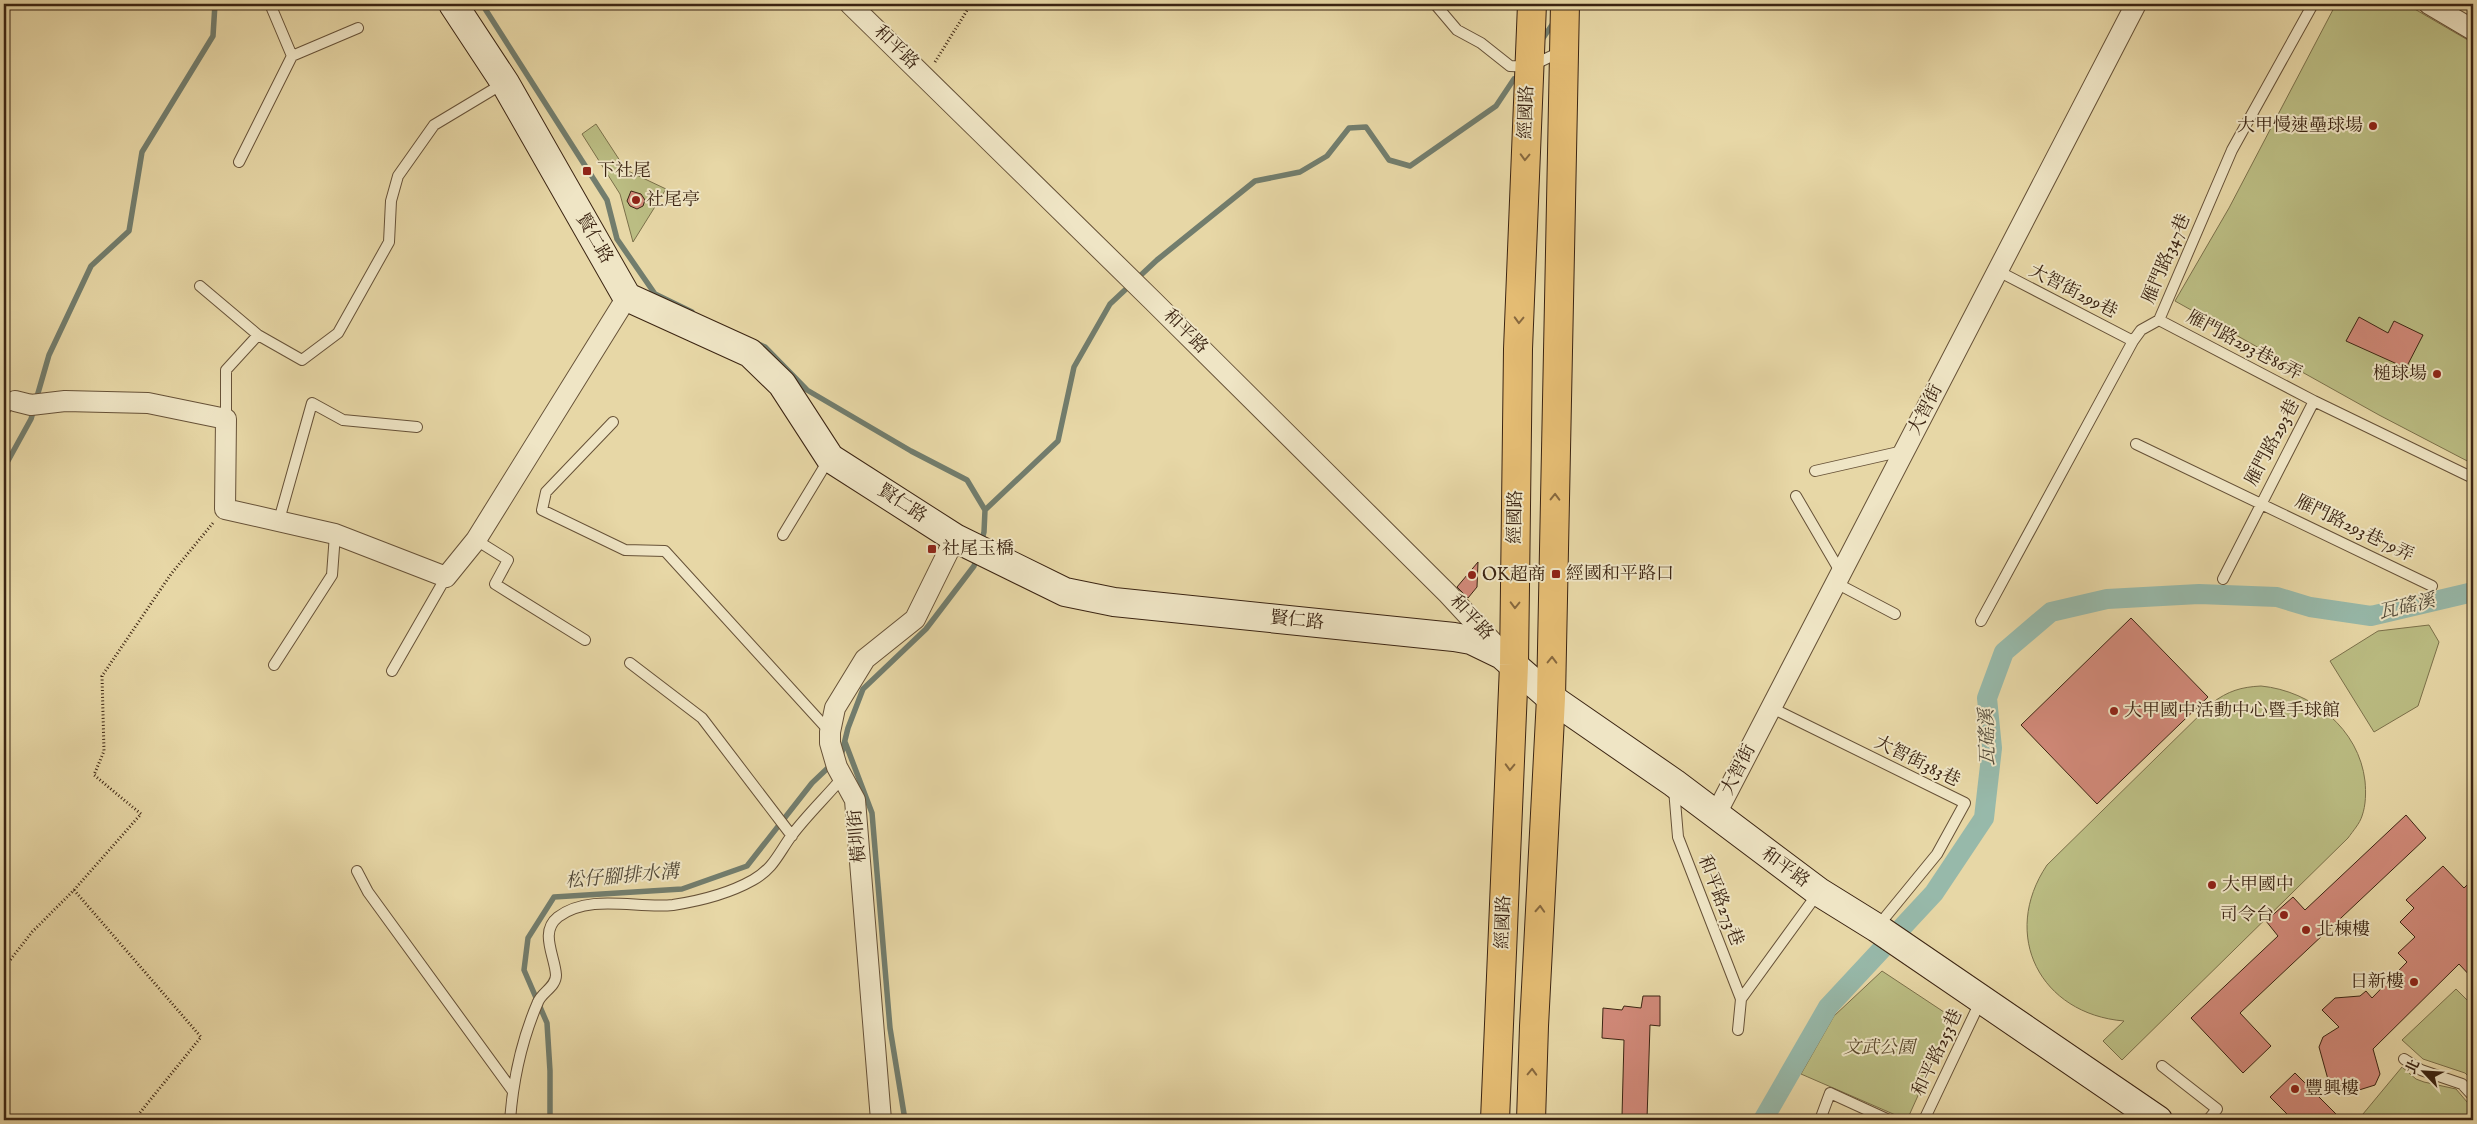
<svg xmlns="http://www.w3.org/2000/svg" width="2477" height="1124" font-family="'IM FELL English','Noto Serif TC',serif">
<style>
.green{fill:#bbbd83;stroke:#7b704a}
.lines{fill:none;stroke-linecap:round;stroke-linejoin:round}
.stream{stroke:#727d6d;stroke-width:5.5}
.canal{stroke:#97b9aa;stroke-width:20}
.building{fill:#d18979;stroke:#3b2412}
.lane-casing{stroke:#665137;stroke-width:12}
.street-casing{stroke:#665137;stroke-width:22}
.secondary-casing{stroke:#3b2412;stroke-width:30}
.primary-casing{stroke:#3b2412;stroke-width:30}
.path{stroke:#3b2412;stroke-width:3;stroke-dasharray:1 2.5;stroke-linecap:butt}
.lane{stroke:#efe5c5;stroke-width:10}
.street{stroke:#efe5c5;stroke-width:20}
.secondary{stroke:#efe5c5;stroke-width:28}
.primary{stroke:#e4bc73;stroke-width:28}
.oneway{stroke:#87683e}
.poi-dot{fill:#8f2418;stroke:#efe5c5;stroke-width:2}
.labels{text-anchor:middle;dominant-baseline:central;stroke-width:4;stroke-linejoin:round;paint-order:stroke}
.street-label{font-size:18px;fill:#3b2412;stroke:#efe5c5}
.poi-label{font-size:18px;fill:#3b2412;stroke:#efe5c5;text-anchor:start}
.park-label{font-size:18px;font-style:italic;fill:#5b4a2e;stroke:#efe5c5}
.water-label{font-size:19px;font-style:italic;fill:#524938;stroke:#efe5c5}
</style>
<rect width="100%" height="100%" fill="#e7d7a6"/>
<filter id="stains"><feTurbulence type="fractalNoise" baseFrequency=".004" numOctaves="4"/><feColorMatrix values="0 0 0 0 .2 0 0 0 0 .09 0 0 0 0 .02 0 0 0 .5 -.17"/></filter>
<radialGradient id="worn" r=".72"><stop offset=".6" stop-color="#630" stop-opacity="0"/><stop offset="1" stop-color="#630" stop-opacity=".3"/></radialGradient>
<path class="green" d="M 2336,4 L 2406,4 L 2473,43 L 2473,464 L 2379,415 L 2175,301 L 2229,208 Z
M 596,124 L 626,170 L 666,189 L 633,242 L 620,194 L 582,134 Z
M 2429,625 L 2439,642 L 2418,706 L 2374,732 L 2330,661 L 2378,631 Z
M 2261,686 C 2312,691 2359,729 2365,781 C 2366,792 2366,805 2362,816 C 2360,823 2353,831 2348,838 L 2122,1060 L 2103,1041 L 2124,1021 C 2040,1014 2000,935 2047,865 L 2212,703 C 2228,691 2241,687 2261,686 Z
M 1882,971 L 1953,1018 L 1907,1120 L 1801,1074 L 1834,1016 Z
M 2456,989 L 2473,1006 L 2473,1081 L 2465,1073 L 2423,1059 L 2402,1040 Z
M 2402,1067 L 2416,1079 L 2424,1082 L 2456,1089 L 2473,1109 L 2473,1120 L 2358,1120 Z"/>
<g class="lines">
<path class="stream" d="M 482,4 L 607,200 L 617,239 L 655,294 L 692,312
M 1541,41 L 1554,22
M 756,343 L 765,347 L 807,390 L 911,451 L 967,480 L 985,510
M 36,400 L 49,355 L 91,266 L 129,231 L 142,152 L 213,36 L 215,4
M 4,468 L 31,419 L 34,409
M 981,543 L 984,532 L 985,510 L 1058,441 L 1074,367 L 1110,304 L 1157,260 L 1255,181 L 1300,172 L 1327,156 L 1349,128 L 1366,127 L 1389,160 L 1410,166 L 1496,106 L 1514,79
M 845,742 L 872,813 L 890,1028 L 905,1120
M 841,756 L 848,728 L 863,689 L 926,629 L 974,566 L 977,556
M 550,1120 L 550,1071 L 547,1023 L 524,970 L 528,938 L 554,897 L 682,889 L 747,866 L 812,783 L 832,764"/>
<path class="canal" d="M 1763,1120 L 1828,1007 L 1934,893 L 1984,818 L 1992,748 L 1987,698 L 2004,652 L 2051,612 L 2107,599 L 2199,594 L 2277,597 L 2310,607 L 2371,616 L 2473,592"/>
</g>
<path class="building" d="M 631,191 L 641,194 L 645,200 L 643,206 L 637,209 L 630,206 L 627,201 Z
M 2359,317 L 2388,333 L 2394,321 L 2423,335 L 2406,368 L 2346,341 Z
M 1478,562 L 1477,587 L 1468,598 L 1457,587 Z
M 2131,618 L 2208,697 L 2097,804 L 2021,725 Z
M 2406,815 L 2426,838 L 2240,1013 L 2271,1046 L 2243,1073 L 2191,1018 L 2278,936 L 2266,921 L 2293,897 L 2305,910 Z
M 2443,866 L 2464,888 L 2473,879 L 2473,979 L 2459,964 L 2373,1049 L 2380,1074 L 2375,1085 L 2359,1090 L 2329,1083 L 2319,1047 L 2323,1037 L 2339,1027 L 2322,1010 L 2335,998 L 2360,996 L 2366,991 L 2372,998 L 2407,962 L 2398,953 L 2415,937 L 2400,922 L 2414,908 L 2406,900 Z
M 1643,996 L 1660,996 L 1660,1026 L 1650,1025 L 1647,1119 L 1622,1116 L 1624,1040 L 1602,1038 L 1603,1008 L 1622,1010 L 1624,1006 L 1641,1008 Z
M 2295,1073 L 2342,1120 L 2293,1120 L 2270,1097 Z"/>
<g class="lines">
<defs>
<path id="lane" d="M 1435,4 L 1457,30 L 1481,43 L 1510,66 L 1529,67 L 1562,51
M 292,56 L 358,28
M 239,162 L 292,56 L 270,4
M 1998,271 L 2133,341
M 200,286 L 258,335
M 2159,320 L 2314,401 L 2473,478
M 4,412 L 6,407 L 15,401
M 226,419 L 226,370 L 258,335 L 302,360 L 338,333 L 389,242 L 391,201 L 398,176 L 434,125 L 504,83
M 613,422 L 546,492 L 542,510 L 625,550 L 665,551 L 830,732
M 2136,444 L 2432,586
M 1815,471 L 1903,451
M 1796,496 L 1841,573
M 279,520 L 312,403 L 343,420 L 417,427
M 783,535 L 829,459
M 476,540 L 508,560 L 495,584 L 585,640
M 2223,579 L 2314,401
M 1836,583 L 1895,614
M 1981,621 L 2133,341 L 2141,330 L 2159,320 L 2232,150 L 2313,4
M 630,663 L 702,718 L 792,836
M 274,665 L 332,575 L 335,534
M 392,671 L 446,577
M 1772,708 L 1965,803 L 1937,854 L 1878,926
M 1674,789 L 1678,837 L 1741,999 L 1738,1030
M 357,871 L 368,892 L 512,1090
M 1741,999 L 1818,893
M 2404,1059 L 2421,1070 L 2462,1084 L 2473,1096
M 2162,1066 L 2217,1109 L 2208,1120
M 510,1120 C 513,1081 522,1039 538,1002 C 542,992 556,987 556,975 C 555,956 539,932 558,917 C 590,893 637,909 673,905 C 699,901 730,893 753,880 C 774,868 778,854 792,835 C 807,815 826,797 842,778
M 1820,1120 L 1830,1093 L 1889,1120
M 1924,1120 L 1981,1000"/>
<path id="street" d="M 850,4 L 1153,301 L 1448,594 L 1499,649
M 2429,4 L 2473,30
M 15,401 L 31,405 L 65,401 L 148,403 L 226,419 L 225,509 L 335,534 L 446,577 L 476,540 L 627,297
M 1715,816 L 2136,4
M 881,1120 L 855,800 L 837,767 L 830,743 L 830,732 L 835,708 L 865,659 L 915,619 L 955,538"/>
<path id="secondary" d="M 453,4 L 505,83 L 627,297 L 750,353 L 782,384 L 830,458 L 955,538 L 1065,592 L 1114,602 L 1454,637 L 1471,640 L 1502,655 L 1551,698 L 1674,783 L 1819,892 L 1877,928 L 2158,1120"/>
<path id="primary" d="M 1495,1120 L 1514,665 L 1518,349 L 1532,4
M 1531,1120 L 1534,1026 L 1551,698 L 1565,4"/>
</defs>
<use href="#lane" class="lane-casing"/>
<use href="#street" class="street-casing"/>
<use href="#secondary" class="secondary-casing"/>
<use href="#primary" class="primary-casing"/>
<path class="path" d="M 935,62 L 971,4
M 74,890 L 201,1037 L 134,1120
M 4,968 L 32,932 L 74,890 L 141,814 L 94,775 L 104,751 L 102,676 L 171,574 L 213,523"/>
<use href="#lane" class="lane"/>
<use href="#street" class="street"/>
<use href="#secondary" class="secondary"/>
<use href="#primary" class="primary"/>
</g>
<defs><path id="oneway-chevron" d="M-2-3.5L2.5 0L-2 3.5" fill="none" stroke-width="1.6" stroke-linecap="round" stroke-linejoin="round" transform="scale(1.25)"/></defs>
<g class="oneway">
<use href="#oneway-chevron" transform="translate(1525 157) rotate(92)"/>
<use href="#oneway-chevron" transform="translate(1519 320) rotate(92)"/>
<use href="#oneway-chevron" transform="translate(1555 497) rotate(-89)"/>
<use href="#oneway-chevron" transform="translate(1515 605) rotate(91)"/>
<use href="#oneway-chevron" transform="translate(1552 660) rotate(-89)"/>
<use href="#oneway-chevron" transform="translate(1510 767) rotate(92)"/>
<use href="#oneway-chevron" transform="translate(1540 909) rotate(-87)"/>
<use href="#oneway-chevron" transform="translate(1532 1072) rotate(-88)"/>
</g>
<g class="poi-dot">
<circle cx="2373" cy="126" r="5"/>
<rect x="582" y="166" width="10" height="10" rx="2.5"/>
<circle cx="636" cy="200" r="5"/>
<circle cx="2437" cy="374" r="5"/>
<rect x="927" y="544" width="10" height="10" rx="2.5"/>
<rect x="1551" y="569" width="10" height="10" rx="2.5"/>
<circle cx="1472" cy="575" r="5"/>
<circle cx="2114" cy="711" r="5"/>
<circle cx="2212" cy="885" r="5"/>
<circle cx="2284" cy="915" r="5"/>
<circle cx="2306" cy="930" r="5"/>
<circle cx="2414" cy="982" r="5"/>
<circle cx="2295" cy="1089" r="5"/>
</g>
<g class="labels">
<g class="street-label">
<text transform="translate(896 48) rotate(44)">和平路</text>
<text transform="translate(1527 112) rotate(-88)">經國路</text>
<text transform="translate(594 239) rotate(60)">賢仁路</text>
<text transform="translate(2167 259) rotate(-67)">雁門路347巷</text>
<text transform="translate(2073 292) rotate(27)">大智街299巷</text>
<text transform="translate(1185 332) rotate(45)">和平路</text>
<text transform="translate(2244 346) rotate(28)">雁門路293巷86弄</text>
<text transform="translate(1926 410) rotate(-63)">大智街</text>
<text transform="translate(2273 443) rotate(-62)">雁門路293巷</text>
<text transform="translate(902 504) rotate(33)">賢仁路</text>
<text transform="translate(1516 517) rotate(-89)">經國路</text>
<text transform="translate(2354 529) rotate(26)">雁門路293巷79弄</text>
<text transform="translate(1471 618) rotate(47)">和平路</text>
<text transform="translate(1297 621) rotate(6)">賢仁路</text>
<text transform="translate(1917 762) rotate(26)">大智街383巷</text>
<text transform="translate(1739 770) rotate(-63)">大智街</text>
<text transform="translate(858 836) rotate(-95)">橫圳街</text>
<text transform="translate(1785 868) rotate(36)">和平路</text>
<text transform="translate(1720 901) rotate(69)">和平路273巷</text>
<text transform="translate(1504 922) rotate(-88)">經國路</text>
<text transform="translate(1938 1053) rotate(-65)">和平路253巷</text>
</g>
<g class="poi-label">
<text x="2363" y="126" text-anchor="end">大甲慢速壘球場</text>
<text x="597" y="171">下社尾</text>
<text x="646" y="200">社尾亭</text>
<text x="2427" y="374" text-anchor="end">槌球場</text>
<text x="942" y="549">社尾玉橋</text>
<text x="1566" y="574">經國和平路口</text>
<text x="1482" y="575">OK超商</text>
<text x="2124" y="711">大甲國中活動中心暨手球館</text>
<text x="2222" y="885">大甲國中</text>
<text x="2274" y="915" text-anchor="end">司令台</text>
<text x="2316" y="930">北棟樓</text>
<text x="2404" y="982" text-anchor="end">日新樓</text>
<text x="2305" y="1089">豐興樓</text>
</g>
<g class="park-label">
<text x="1879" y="1048">文武公園</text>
</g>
<g class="water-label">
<text transform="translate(2407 607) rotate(-13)">瓦磘溪</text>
<text transform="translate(1988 737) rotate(-91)">瓦磘溪</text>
<text transform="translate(622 877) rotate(-5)">松仔腳排水溝</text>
</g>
</g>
<rect width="2477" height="1124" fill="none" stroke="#e7d7a6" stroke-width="20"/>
<rect x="5" y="5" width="2467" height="1114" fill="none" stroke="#3b2412" stroke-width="2.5"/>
<rect x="10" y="10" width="2457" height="1104" fill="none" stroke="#3b2412"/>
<g transform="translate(2424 1072) rotate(295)" stroke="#efe5c5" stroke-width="4" paint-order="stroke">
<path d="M0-4L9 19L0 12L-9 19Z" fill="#3b2412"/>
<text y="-8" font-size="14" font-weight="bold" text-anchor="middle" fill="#3b2412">北</text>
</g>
<rect width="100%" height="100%" filter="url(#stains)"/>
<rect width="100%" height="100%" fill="url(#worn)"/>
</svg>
